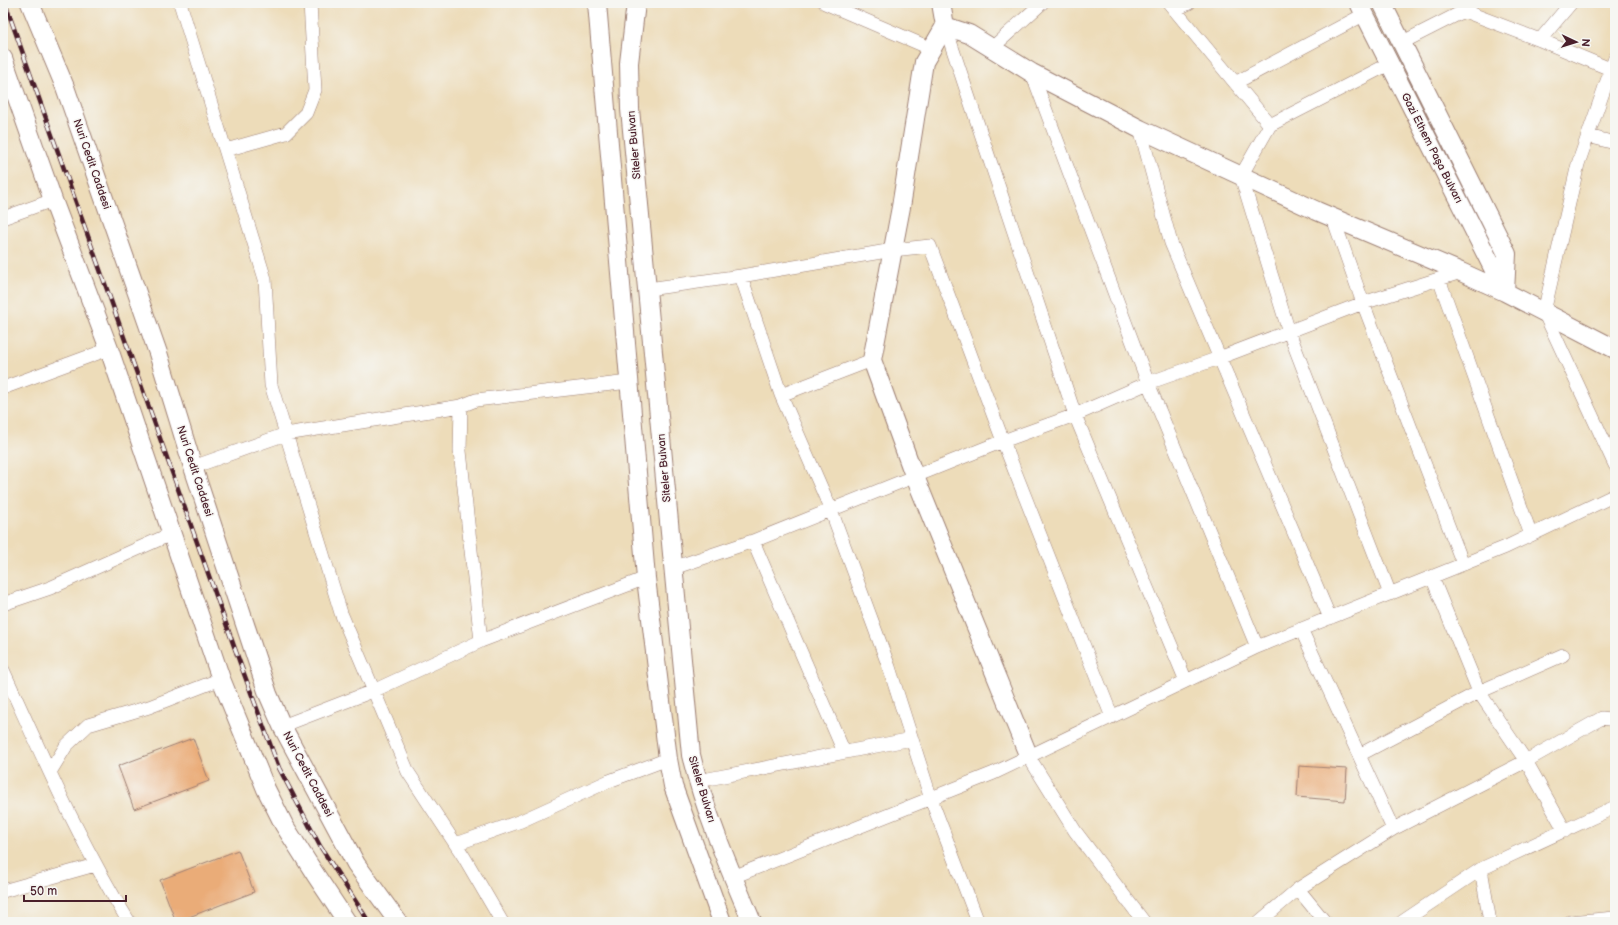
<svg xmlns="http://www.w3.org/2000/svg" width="1618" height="925" font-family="'Balsamiq Sans',sans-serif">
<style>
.building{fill:#eaac78}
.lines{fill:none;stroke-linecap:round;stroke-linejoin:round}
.street-casing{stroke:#9c7e72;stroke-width:14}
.secondary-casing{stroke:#9c7e72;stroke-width:20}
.street{stroke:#fff;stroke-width:13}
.secondary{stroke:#fff;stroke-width:18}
.rail-casing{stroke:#4a1f2b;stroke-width:4.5}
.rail{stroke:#f6f6f2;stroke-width:3;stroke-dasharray:9;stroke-linecap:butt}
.labels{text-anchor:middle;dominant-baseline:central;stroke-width:3;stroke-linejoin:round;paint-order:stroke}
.street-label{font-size:11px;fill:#4a1f2b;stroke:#f6f6f2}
</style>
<rect width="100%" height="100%" fill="#f6f6f2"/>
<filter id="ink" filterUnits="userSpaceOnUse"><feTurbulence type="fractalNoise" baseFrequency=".025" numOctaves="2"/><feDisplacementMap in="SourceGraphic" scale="8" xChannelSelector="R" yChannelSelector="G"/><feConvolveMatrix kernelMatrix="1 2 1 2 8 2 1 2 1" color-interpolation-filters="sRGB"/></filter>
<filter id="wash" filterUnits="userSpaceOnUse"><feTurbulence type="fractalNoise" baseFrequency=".012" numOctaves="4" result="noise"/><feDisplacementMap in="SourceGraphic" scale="16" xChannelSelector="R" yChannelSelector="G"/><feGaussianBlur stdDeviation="0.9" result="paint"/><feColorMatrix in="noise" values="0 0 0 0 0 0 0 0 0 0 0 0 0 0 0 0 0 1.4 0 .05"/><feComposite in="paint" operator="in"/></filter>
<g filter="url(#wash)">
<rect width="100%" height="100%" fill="#eddcb9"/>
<g id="blocks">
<path class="building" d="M 193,738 L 209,781 L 134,809 L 118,766 Z
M 1299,766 L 1347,769 L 1345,801 L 1297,797 Z
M 238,850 L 254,892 L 176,922 L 160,880 Z"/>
</g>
</g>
<g filter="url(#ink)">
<use href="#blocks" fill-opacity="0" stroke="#9c7e72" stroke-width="1"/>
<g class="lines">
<defs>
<path id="street" d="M 180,3 L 265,279 L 271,385 L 341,613 L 408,772 L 464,857 L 502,922
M 825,3 L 932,49
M 1169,3 L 1270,125
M 1175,10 L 1189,3
M 1464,11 L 1540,40 L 1615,71
M 945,26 L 1075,415 L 1186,681
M 1540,40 L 1571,3
M 1401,43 L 1464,11 L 1470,3
M 992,48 L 1042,3
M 1615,58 L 1578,164 L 1544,312 L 1615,465
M 1389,64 L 1270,125 L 1241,176 L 1289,332 L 1390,594
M 1032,73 L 1148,383 L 1257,647
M 1235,83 L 1365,14
M 1140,129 L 1171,243 L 1330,618
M 1588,136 L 1615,143
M 226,150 L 286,133 L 306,113 L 315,90 L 310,3
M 3,218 L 53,200
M 1333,218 L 1363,303 L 1463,564
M 741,276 L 781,395 L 831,510 L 889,667 L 931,799 L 978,922
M 1439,279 L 1531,535
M 648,289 L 741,276 L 893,250 L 930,246 L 1003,441 L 1112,717
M 3,388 L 109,349
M 781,395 L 872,360
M 193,467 L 286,434 L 461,406
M 753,541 L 844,752
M 673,568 L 753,541 L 1003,441 L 1075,415 L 1148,383 L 1219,358 L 1363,303 L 1461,272
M 1432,577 L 1479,692 L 1526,761 L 1565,831
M 3,604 L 50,588 L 171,534
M 1301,629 L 1393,829
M 481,641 L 460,451 L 461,406 L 476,400 L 629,382
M 3,670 C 42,755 79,842 129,922
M 282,726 L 373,691 L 481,641 L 646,578
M 1359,755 L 1479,692 L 1563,655
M 1029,757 L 1075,831 L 1144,922
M 50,772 L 66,746 L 88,725 L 149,707 L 221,679
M 698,781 L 912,739
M 456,844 L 521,821 L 609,781 L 668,759
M 1481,869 L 1490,922
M 733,877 L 994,773 L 1257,647 L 1506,547 L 1615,495
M 1298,889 L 1325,922
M 3,891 L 95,865
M 1259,922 L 1298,889 L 1393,829 L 1526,761 L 1602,718 L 1615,720
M 1402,922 L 1481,869 L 1615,807
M 1570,922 L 1615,918"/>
<path id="secondary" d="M 30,3 L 65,87 L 158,353 L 193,467 L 268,694 L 282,726 L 356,864 L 398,922
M 597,3 L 646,578 L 668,759 L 673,786 L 722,922
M 636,3 L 629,63 L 630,109 L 691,755 C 705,812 729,868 752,922
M 941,3 L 945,26 L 924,62 L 901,207 L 872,360 L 911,467 L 1029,757
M 1359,3 L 1505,292
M 1382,3 L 1507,254 L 1505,292
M 945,26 L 969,34 L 1032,73 L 1140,129 L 1317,211 L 1461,272 L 1505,292 L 1615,349
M 3,58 L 53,200 L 109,349 L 221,679 L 266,789 L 284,825 L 315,874 L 347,922"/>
</defs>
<use href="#street" class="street-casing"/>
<use href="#secondary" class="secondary-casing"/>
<use href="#street" class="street"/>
<use href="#secondary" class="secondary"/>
<defs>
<path id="rail" d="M 5,3 L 240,663 L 279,768 L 320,846 L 369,922"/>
</defs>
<use href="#rail" class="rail-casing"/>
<use href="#rail" class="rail"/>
</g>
</g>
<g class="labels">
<g class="street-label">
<text transform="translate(634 145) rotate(-95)">Siteler Bulvarı</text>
<text transform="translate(1432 148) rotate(63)">Gazi Ethem Paşa Bulvarı</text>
<text transform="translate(92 164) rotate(71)">Nuri Cedit Caddesi</text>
<text transform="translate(664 468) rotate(-95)">Siteler Bulvarı</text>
<text transform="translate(195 471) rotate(72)">Nuri Cedit Caddesi</text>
<text transform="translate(308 774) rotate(62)">Nuri Cedit Caddesi</text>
<text transform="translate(702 789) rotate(73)">Siteler Bulvarı</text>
</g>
</g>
<rect width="1618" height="925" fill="none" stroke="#f6f6f2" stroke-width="16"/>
<g transform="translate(1576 42) rotate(94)" stroke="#f6f6f2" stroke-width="3" paint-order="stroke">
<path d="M0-3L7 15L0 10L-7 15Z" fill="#4a1f2b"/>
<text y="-6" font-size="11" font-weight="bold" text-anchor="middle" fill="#4a1f2b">N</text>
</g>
<path d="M24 895v6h102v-6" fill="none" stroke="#4a1f2b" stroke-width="2"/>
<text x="30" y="895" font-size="12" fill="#4a1f2b" stroke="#f6f6f2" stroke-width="3" paint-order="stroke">50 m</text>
</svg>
